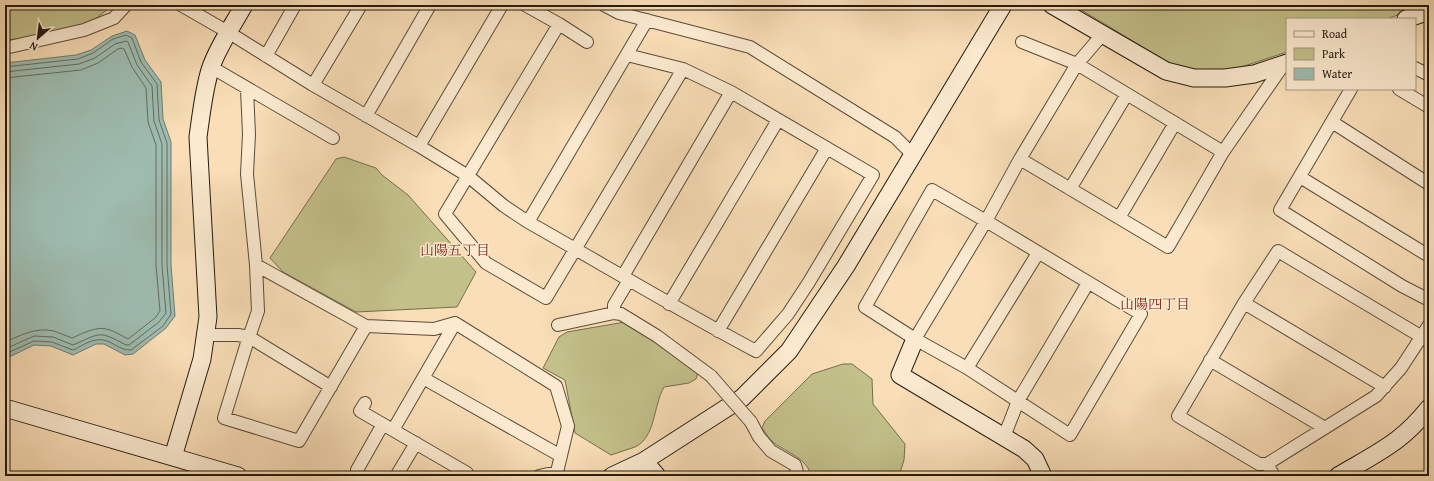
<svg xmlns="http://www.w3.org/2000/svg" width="1434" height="481" font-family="'Gentium Book Plus','Noto Serif JP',serif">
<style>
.green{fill:#c3c08a;stroke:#746e4c}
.water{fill:#9ebcb0;stroke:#6e7c70}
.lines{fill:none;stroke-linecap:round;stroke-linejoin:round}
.shore{stroke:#626c60;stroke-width:1}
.street-casing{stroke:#5a4c39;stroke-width:14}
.secondary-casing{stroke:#251b0f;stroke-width:19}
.street{stroke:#fbead0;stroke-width:12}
.secondary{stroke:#fbead0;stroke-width:17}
.street-bridge-casing{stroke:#5a4c39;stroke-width:14;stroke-linecap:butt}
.street-bridge{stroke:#fbead0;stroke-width:12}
.labels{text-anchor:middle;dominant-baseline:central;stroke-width:3;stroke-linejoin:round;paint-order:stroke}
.neighbourhood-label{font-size:14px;fill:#7a1f14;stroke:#fbead0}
</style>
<rect width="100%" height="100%" fill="#f9deb7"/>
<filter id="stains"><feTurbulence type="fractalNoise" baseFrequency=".005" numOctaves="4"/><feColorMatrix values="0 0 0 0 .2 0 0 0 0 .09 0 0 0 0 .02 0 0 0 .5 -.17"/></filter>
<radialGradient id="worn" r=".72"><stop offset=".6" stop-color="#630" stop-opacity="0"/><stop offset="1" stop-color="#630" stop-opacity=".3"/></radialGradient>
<path class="green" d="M 5,5 L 113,5 L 79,32 L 5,40 Z
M 1073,5 L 1428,5 L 1386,19 L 1287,19 L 1287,52 L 1229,71 L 1204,74 L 1176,67 Z
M 344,157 L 376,168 L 382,175 L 408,195 L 476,272 L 457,307 L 356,312 L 283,272 L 270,258 L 336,159 Z
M 625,322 L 698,372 L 696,379 L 689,383 L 664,387 C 653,406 656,437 635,447 C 627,450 619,452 611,455 L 575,433 L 565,380 L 543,368 L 559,337 L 567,332 Z
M 843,364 L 852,364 L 872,379 L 873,404 L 905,444 L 904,460 L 899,476 L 810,476 C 811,461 785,451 774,443 C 769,439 766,433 762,428 L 765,421 L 812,374 Z"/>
<path class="water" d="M 127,31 L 135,35 L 145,60 L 161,82 L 163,119 L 171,142 L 171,265 L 175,316 L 166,328 L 133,354 L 125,355 L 104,344 L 96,344 L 73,355 L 51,346 L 34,345 L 5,359 L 5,63 L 76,55 L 91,50 L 112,36 Z"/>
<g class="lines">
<path class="shore" d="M 5,67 L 78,59 L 93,53 L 113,39 L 126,35 L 132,38 L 141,62 L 157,84 L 159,120 L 167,143 L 167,265 L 171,314 L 163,326 L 131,350 C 118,351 110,337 96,340 C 88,341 80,347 73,350 L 52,342 L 34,341 L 5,354
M 5,72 L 79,64 L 95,58 L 115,44 L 126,41 L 128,42 L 137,65 L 152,86 L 154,121 L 162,144 L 162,265 L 166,313 L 159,322 L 129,345 L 126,345 C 98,330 101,333 73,345 L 53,337 L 34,336 L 5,349
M 5,78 L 81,70 L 98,63 L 118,49 L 122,48 L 124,49 L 132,67 L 146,88 L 148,122 L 156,145 L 156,265 L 160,311 L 155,318 L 128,339 C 122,336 116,332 110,330 C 97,325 84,333 72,338 C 66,336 60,333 54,331 C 35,327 22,335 5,342"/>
<defs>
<path id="street" d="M 181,5 L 228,32 L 313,85 L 419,146 L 502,5
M 525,5 L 559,24 L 445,214 L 486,263 L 546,298 L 683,69
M 604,5 L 619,13 L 750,47 L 895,137 L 913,155
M 559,24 L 587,42
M 1022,42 L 1077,64 L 1223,152
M 5,48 L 84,30 L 114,18 L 126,5
M 627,55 L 683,69 L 731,92 L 873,175 L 809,282 L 788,314 L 756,351 C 679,310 604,265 528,222 L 647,20
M 266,56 L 295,5
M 211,67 L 333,138
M 1415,68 L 1429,75
M 313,85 L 361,5
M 247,89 L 249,134 L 247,174 L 256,265 L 258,311 L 246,346 L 224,418 L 299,441 L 366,326
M 1351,89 L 1280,210 L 1402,286 L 1429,300
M 1399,89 L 1429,107
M 366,116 L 430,5
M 1332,122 L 1429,184
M 419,146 L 468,176 L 504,206 L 528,222
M 1020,159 L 1168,247 L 1223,152 L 1284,64
M 1300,177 L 1429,256
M 1070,189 L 1127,94
M 932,190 L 986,221 L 1141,314 L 1070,435 L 967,368 L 915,339 L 865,307 Z
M 1119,218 L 1175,123
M 256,265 L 366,326 L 434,329 L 455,323 L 556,386 L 568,426 L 557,472 L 539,476
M 623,276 L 731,92
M 1244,303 L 1385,387
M 669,304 L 778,120
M 614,313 L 614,305 L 629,280
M 558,325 L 614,313 L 621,314 L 657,336 L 711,376
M 1429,325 L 1401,368 L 1376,396 L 1267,464 L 1259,464 L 1178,416 L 1244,303 L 1278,251 L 1422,337 L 1429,341
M 718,331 L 827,148
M 207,335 L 238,335 L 249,337 L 331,387
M 915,339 L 986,221 L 1020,159 L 1077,64 L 1102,35
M 1210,360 L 1325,428
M 967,368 L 1038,253
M 423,378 L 561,456
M 365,403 L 360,411 L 467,473 L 468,476
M 751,422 L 759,437 L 771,451 L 795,465 L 798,476
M 393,430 L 455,323
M 1004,437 L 1018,401 L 1088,283
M 1267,464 L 1274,476
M 357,470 L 383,424
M 398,473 L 416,443"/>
<path id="secondary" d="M 1052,5 L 1166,71 L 1194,78 L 1225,78 L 1254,74 L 1287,63
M 1406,19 L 1429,11
M 915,339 L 900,375 L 1024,449 L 1035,459 L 1043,476
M 5,408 L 238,476
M 173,457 L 202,359 L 208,317 L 198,137 C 201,116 204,87 211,67 C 219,45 233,25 244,5
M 644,461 L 657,476
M 612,476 L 644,461 L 742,398 L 789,351 L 846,266 L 1003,5
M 1338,476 C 1358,464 1380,453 1398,439 C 1410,430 1420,419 1429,408"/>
</defs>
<use href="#street" class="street-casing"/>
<use href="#secondary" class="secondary-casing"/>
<use href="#street" class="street"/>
<use href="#secondary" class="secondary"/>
<defs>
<path id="street-bridge" d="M 711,376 L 751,422"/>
</defs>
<use href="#street-bridge" class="street-bridge-casing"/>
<use href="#street-bridge" class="street-bridge"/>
</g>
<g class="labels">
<g class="neighbourhood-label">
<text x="455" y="250">山陽五丁目</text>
<text x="1155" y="304">山陽四丁目</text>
</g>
</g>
<rect width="1434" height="481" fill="none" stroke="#f9deb7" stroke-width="20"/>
<rect x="6" y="6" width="1422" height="469" fill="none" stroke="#251b0f" stroke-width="2"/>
<rect x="10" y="10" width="1414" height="461" fill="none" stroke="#251b0f"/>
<rect x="1286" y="18" width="130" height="72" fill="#fbead0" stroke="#a59783"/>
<rect x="1294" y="31" width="20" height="6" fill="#fbead0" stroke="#a59783"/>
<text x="1322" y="38" font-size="12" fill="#251b0f">Road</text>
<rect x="1294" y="48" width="20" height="12" fill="#c3c08a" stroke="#a59783"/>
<text x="1322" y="58" font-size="12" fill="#251b0f">Park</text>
<rect x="1294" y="68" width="20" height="12" fill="#9ebcb0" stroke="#a59783"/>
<text x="1322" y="78" font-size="12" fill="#251b0f">Water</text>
<g transform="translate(38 38) rotate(208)" stroke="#fbead0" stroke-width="3" paint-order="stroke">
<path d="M0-3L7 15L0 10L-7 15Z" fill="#251b0f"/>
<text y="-6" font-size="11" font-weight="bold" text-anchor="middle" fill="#251b0f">N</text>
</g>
<rect width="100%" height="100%" filter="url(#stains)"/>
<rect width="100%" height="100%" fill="url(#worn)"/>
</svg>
